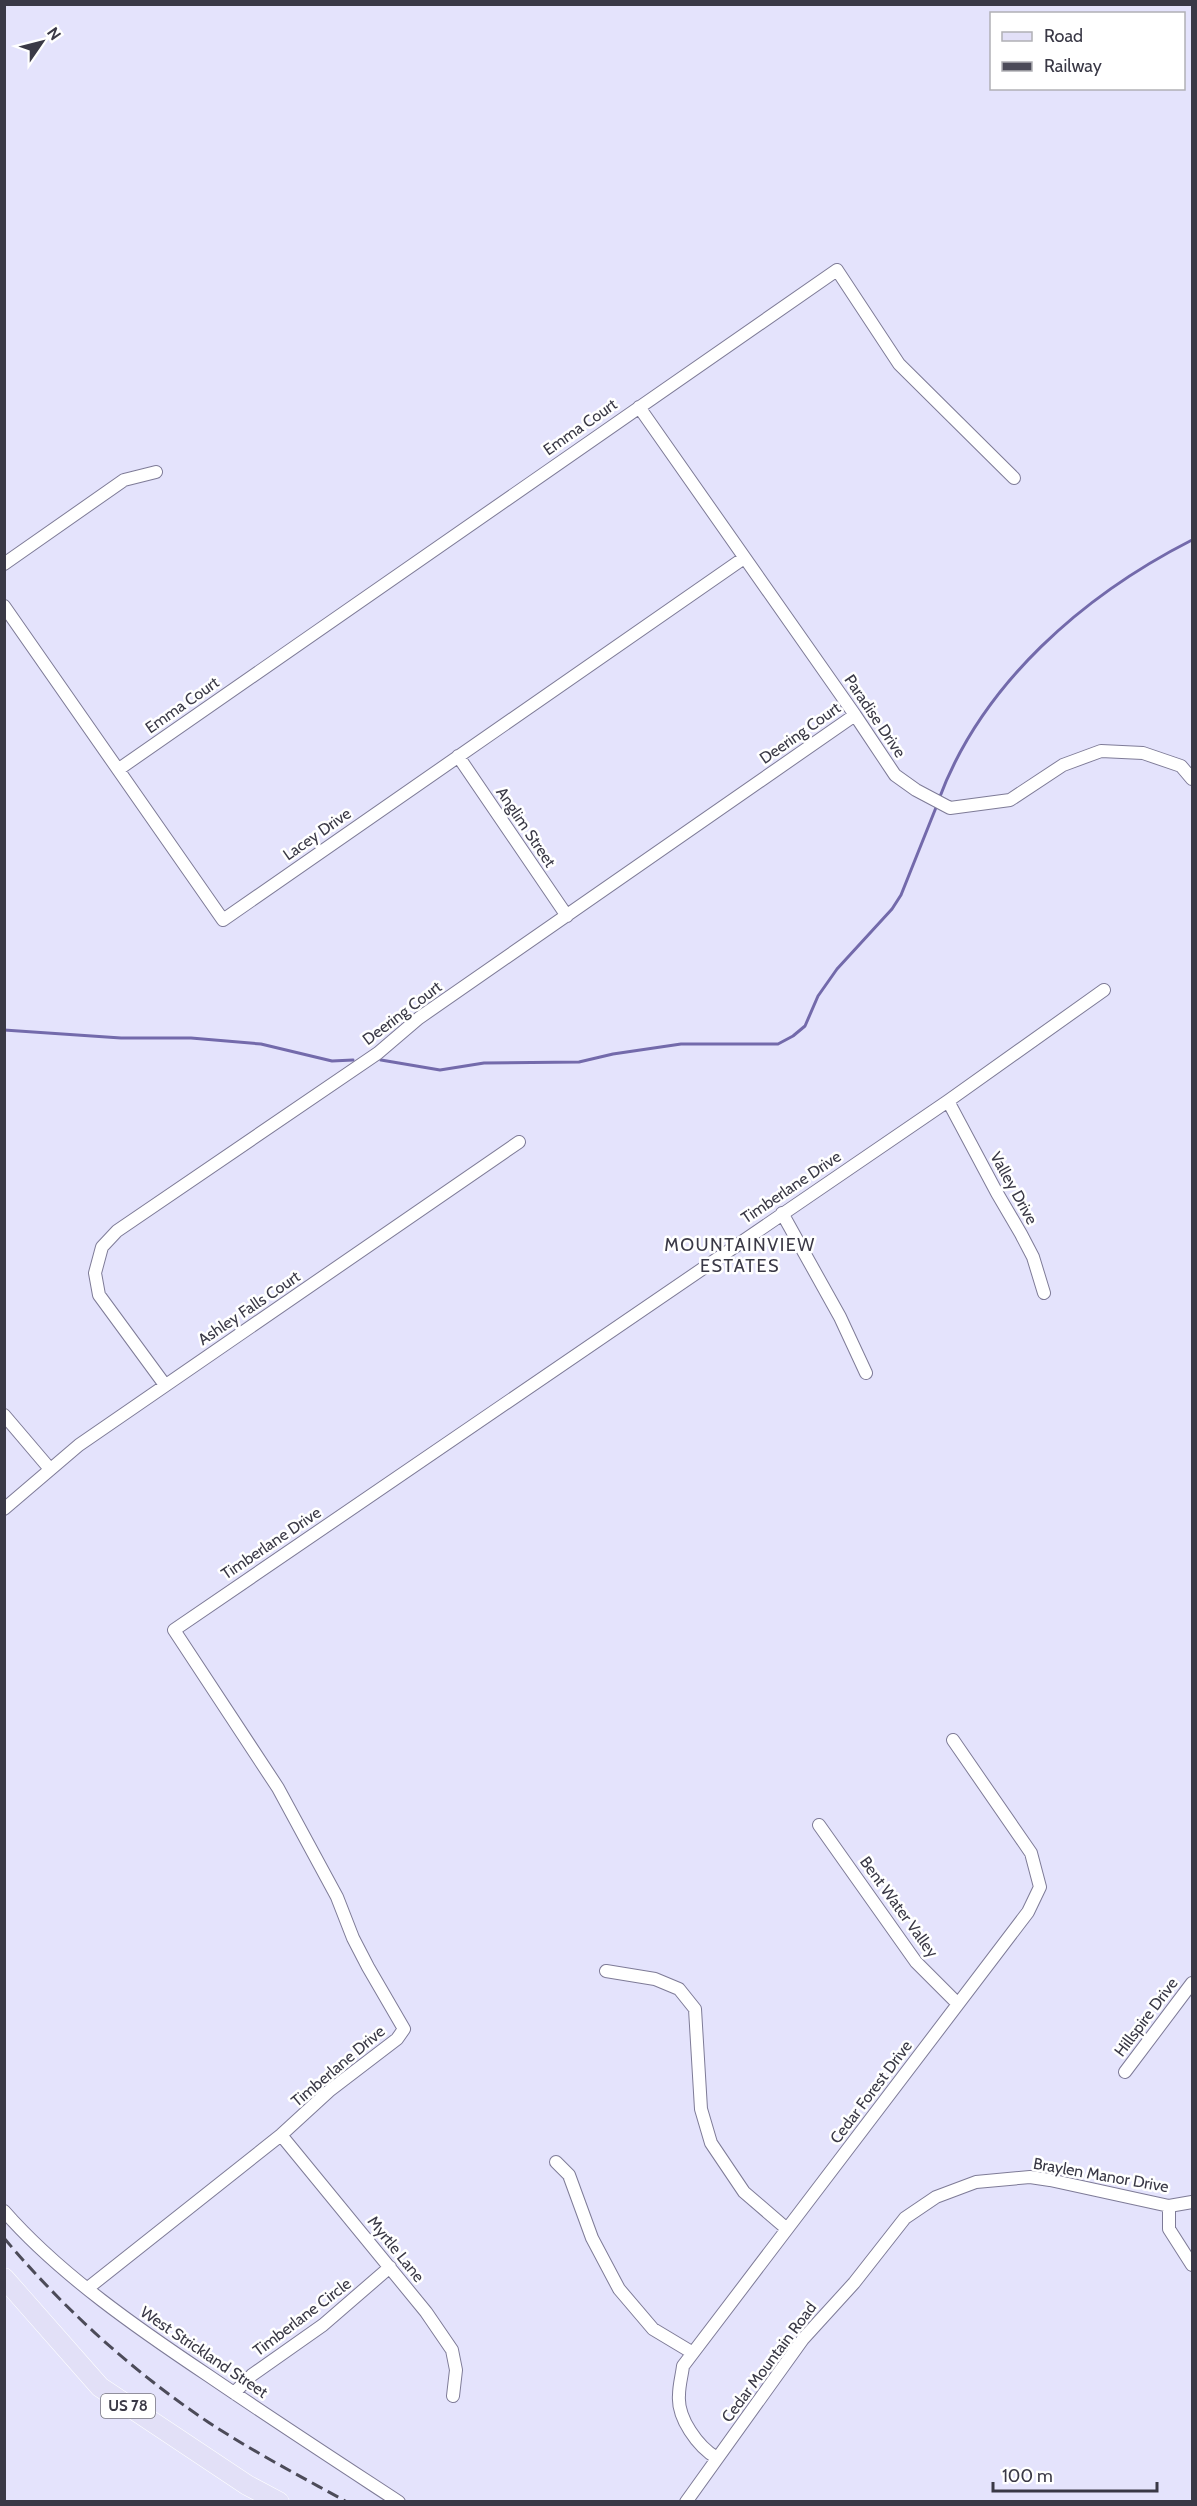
<svg xmlns="http://www.w3.org/2000/svg" width="1197" height="2506" font-family="Cabin,sans-serif">
<style>
.lines{fill:none;stroke-linecap:round;stroke-linejoin:round}
.stream{stroke:#736aab;stroke-width:3}
.minor-casing{stroke:#7e7b97;stroke-width:14}
.primary-casing{stroke:#fff;stroke-width:21}
.minor{stroke:#fff;stroke-width:12}
.primary{stroke:#e2e0f7;stroke-width:20}
.rail{stroke:#4c4b59;stroke-width:3;stroke-dasharray:12 6;stroke-linecap:butt}
.labels{text-anchor:middle;dominant-baseline:central;stroke-width:5;stroke-linejoin:round;paint-order:stroke}
.shield{fill:#fff;stroke:#75747e;stroke-width:1.5}
.shield-label{font-size:15px;font-weight:bold;fill:#3a3946}
.street-label{font-size:16px;fill:#3a3946;stroke:#fff}
.neighbourhood-label{font-size:18px;letter-spacing:1.5px;fill:#3a3946;stroke:#fff}
</style>
<rect width="100%" height="100%" fill="#e4e3fc"/>
<g class="lines">
<path class="stream" d="M 939,799 C 982,683 1084,595 1192,540
M 4,1030 L 121,1038 L 191,1038 L 261,1044 L 332,1061 L 353,1060
M 381,1060 L 440,1070 L 484,1063 L 579,1062 L 613,1054 L 681,1044 L 778,1044 L 793,1036 L 805,1026 L 818,996 L 837,969 L 892,909 L 901,895 L 937,805"/>
<defs>
<path id="minor" d="M 639,407 L 855,715 L 895,775 L 916,790 L 950,808 L 1010,800 L 1063,765 L 1101,751 L 1143,753 L 1181,766 L 1192,779
M 4,564 L 124,480 L 156,472
M 4,606 L 223,920 L 744,558
M 458,756 L 567,916
M 119,769 L 837,270 L 899,364 L 1014,478
M 948,1101 L 997,1193 L 1021,1234 L 1033,1257 L 1044,1293
M 782,1213 L 840,1317 L 866,1373
M 165,1385 L 99,1295 L 95,1273 L 102,1247 L 117,1231 L 378,1053 L 419,1018 L 855,715
M 4,1415 L 50,1469
M 4,1509 L 79,1445 L 519,1142
M 819,1825 L 916,1962 L 958,2004
M 606,1971 L 655,1979 L 679,1989 L 695,2009 L 701,2109 L 711,2143 L 744,2192 L 787,2229
M 1125,2072 L 1192,1983
M 281,2135 L 426,2312 L 452,2350 L 456,2370 L 453,2396
M 556,2162 L 569,2175 L 592,2238 L 619,2289 L 653,2329 L 693,2353
M 1169,2206 L 1169,2229 L 1192,2265
M 4,2211 C 59,2274 140,2330 209,2376 C 272,2419 335,2460 399,2502
M 88,2288 L 281,2135 L 329,2091 L 397,2039 L 404,2029 L 368,1967 L 353,1938 L 337,1897 L 278,1788 L 174,1630 L 948,1101 L 1104,990
M 234,2393 L 252,2375 L 323,2325 L 390,2267
M 717,2458 C 698,2447 677,2418 679,2395 C 679,2385 682,2375 683,2366 L 1028,1912 L 1040,1887 L 1031,1853 L 953,1740
M 686,2502 L 803,2339 L 854,2283 L 905,2218 L 936,2197 L 976,2182 L 1030,2177 L 1050,2180 L 1169,2206 L 1192,2202"/>
<path id="primary" d="M 4,2278 L 100,2387 L 247,2485 L 279,2502"/>
</defs>
<use href="#minor" class="minor-casing"/>
<use href="#primary" class="primary-casing"/>
<use href="#minor" class="minor"/>
<use href="#primary" class="primary"/>
<path class="rail" d="M 4,2238 C 63,2308 132,2371 208,2422 C 252,2451 300,2476 347,2502"/>
</g>
<g class="labels">
<rect class="shield" x="101" y="2394" width="54" height="24" rx="4.5"/>
<g class="shield-label">
<text x="128" y="2406">US 78</text>
</g>
<g class="street-label">
<text transform="translate(580 427) rotate(-35)">Emma Court</text>
<text transform="translate(182 705) rotate(-35)">Emma Court</text>
<text transform="translate(875 716) rotate(56)">Paradise Drive</text>
<text transform="translate(800 733) rotate(-35)">Deering Court</text>
<text transform="translate(526 827) rotate(56)">Anglim Street</text>
<text transform="translate(317 834) rotate(-35)">Lacey Drive</text>
<text transform="translate(402 1013) rotate(-37)">Deering Court</text>
<text transform="translate(791 1187) rotate(-34)">Timberlane Drive</text>
<text transform="translate(1014 1188) rotate(61)">Valley Drive</text>
<text transform="translate(249 1308) rotate(-34)">Ashley Falls Court</text>
<text transform="translate(271 1543) rotate(-34)">Timberlane Drive</text>
<text transform="translate(899 1907) rotate(54)">Bent Water Valley</text>
<text transform="translate(1146 2017) rotate(-53)">Hillspire Drive</text>
<text transform="translate(338 2066) rotate(-40)">Timberlane Drive</text>
<text transform="translate(871 2092) rotate(-53)">Cedar Forest Drive</text>
<text transform="translate(1101 2175) rotate(10)">Braylen Manor Drive</text>
<text transform="translate(396 2249) rotate(51)">Myrtle Lane</text>
<text transform="translate(302 2317) rotate(-37)">Timberlane Circle</text>
<text transform="translate(204 2352) rotate(34)">West Strickland Street</text>
<text transform="translate(769 2362) rotate(-53)">Cedar Mountain Road</text>
</g>
<g class="neighbourhood-label">
<text x="740" y="1245">MOUNTAINVIEW<tspan x="740" dy="21">ESTATES</tspan></text>
</g>
</g>
<rect width="1197" height="2506" fill="none" stroke="#3a3946" stroke-width="12"/>
<rect x="990" y="12" width="195" height="78" fill="#ffffff" stroke="#b0b0b5" stroke-width="1.5"/>
<rect x="1002" y="32" width="30" height="9" fill="#e2e0f7" stroke="#b0b0b5" stroke-width="1.5"/>
<text x="1044" y="42" font-size="18" fill="#3a3946">Road</text>
<rect x="1002" y="62" width="30" height="9" fill="#4c4b59" stroke="#b0b0b5" stroke-width="1.5"/>
<text x="1044" y="72" font-size="18" fill="#3a3946">Railway</text>
<g transform="translate(42 42) rotate(55)" stroke="#ffffff" stroke-width="4.5" paint-order="stroke">
<path d="M0-4.5L10 22L0 15L-10 22Z" fill="#3a3946"/>
<text y="-9" font-size="16" font-weight="bold" text-anchor="middle" fill="#3a3946">N</text>
</g>
<path d="M993 2482v9h164v-9" fill="none" stroke="#3a3946" stroke-width="3"/>
<text x="1002" y="2482" font-size="18" fill="#3a3946" stroke="#ffffff" stroke-width="4.5" paint-order="stroke">100 m</text>
</svg>
